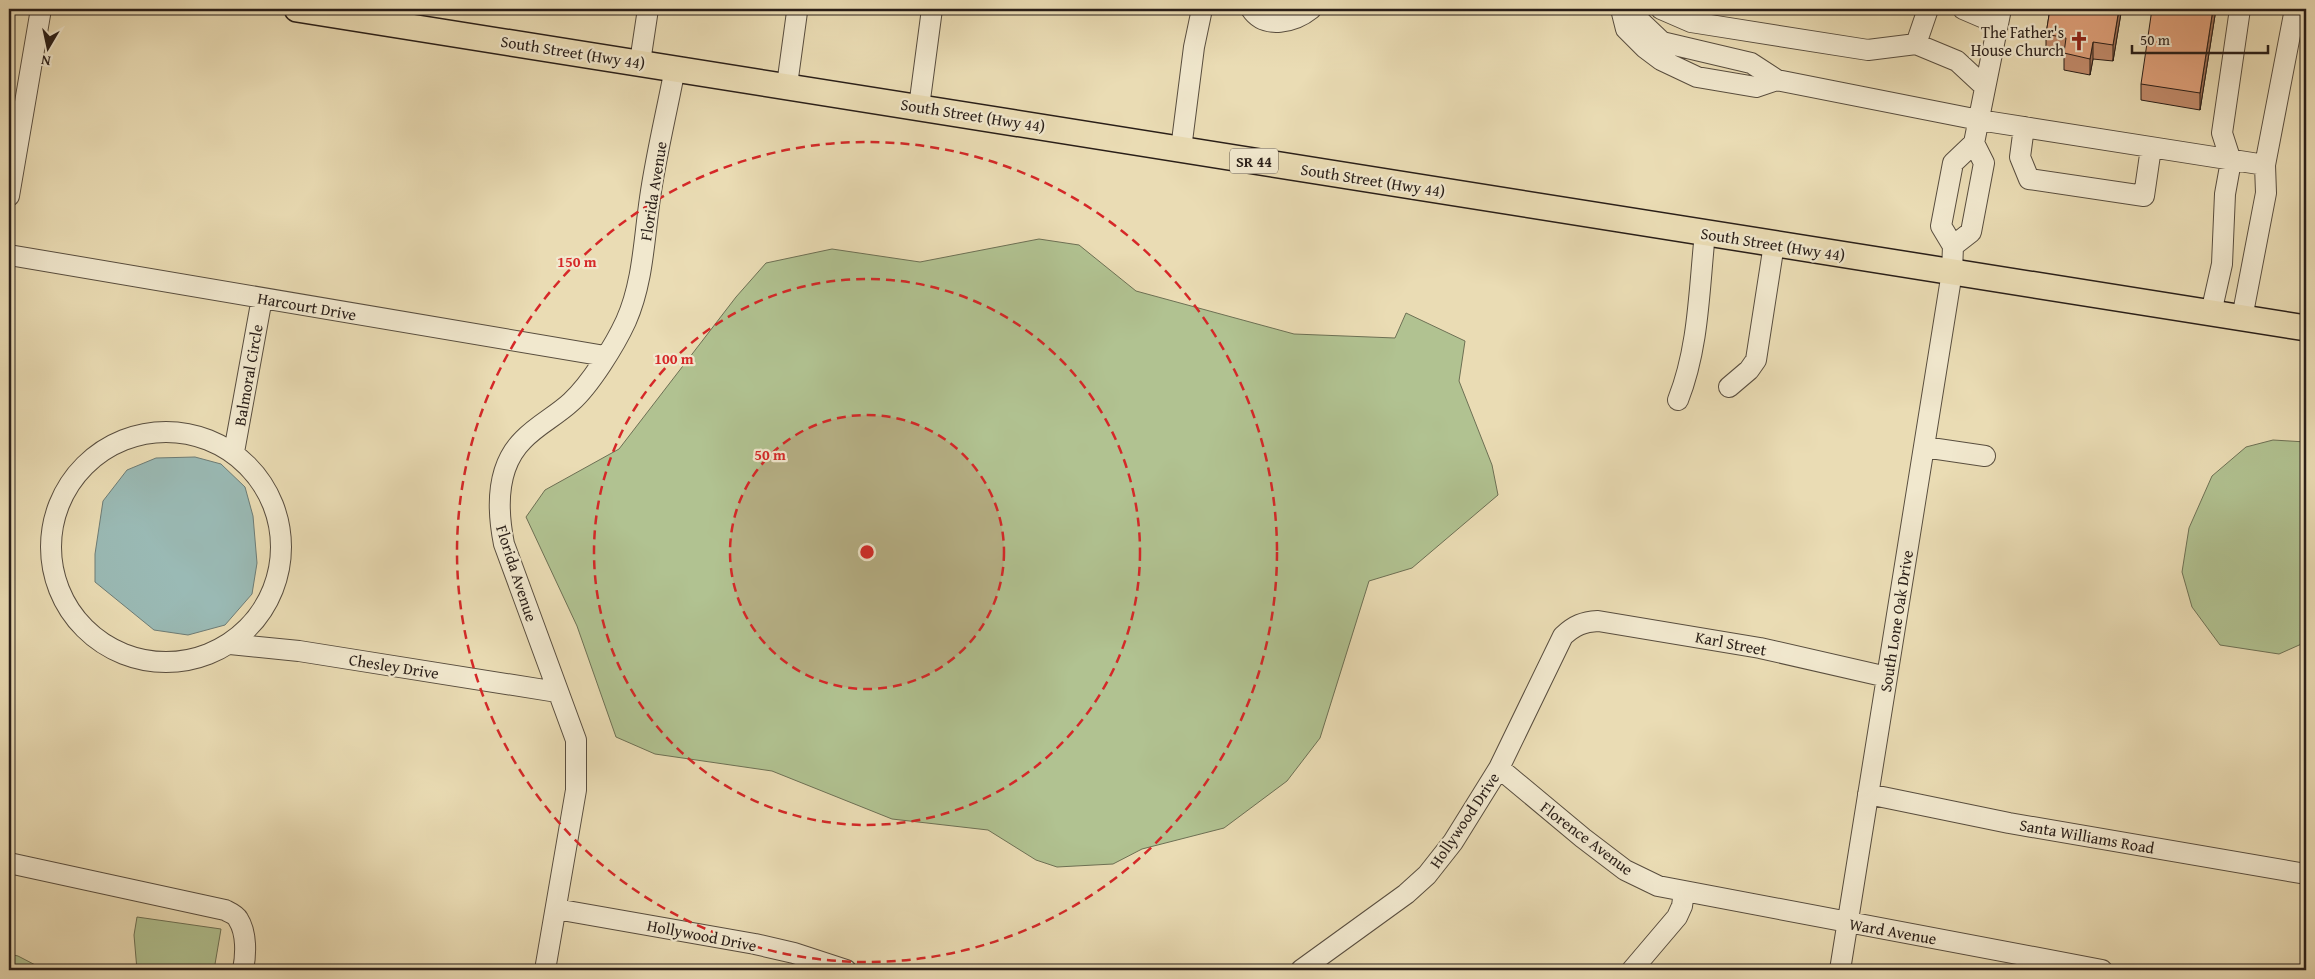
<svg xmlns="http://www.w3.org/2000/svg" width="2315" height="979" font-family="'Gentium Book Plus',serif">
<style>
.green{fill:#b1c291;stroke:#6d7054}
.water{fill:#9abab5;stroke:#6d7c76}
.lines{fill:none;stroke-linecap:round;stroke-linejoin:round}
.minor-casing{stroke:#594e3f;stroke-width:22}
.major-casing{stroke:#291e18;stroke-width:28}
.minor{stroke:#f1e8ce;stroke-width:20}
.major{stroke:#eadcb4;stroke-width:25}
.wall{fill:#c28b6b;stroke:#291e18}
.shaded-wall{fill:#9e7157;stroke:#291e18}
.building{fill:#e1a27c;stroke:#291e18}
.ring{fill:none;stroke:#d62828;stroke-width:2.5;stroke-dasharray:9 6}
.labels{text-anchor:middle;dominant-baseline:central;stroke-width:4.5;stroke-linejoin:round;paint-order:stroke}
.shield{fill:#f1e8ce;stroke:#655b4f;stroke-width:1}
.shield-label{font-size:15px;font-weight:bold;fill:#291e18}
.poi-label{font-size:16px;fill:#291e18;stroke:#f1e8ce;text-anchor:end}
.street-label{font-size:16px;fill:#291e18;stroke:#f1e8ce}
.centre{fill:#d62828;stroke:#f1e8ce;stroke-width:2.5}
.ring-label{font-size:15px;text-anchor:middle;font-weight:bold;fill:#d62828;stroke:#f1e8ce;stroke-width:4.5;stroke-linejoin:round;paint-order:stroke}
</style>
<rect width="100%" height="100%" fill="#eadcb4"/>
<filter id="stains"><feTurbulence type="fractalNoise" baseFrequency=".004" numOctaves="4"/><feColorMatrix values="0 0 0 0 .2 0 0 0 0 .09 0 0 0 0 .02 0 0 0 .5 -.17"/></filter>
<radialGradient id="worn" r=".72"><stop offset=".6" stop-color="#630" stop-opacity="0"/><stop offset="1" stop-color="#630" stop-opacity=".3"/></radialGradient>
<path class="green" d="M 1039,239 L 1079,245 L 1136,291 L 1294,334 L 1395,338 L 1406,313 L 1465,341 L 1459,381 L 1492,465 L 1498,495 L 1412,568 L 1369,581 L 1320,738 L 1287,781 L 1224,828 L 1142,849 L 1113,864 L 1057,867 L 1036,860 L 988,830 L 892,819 L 772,771 L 655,754 L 616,737 L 577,626 L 526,517 L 545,490 L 619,449 L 736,297 L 766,263 L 832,249 L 920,262 Z
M 2273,440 L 2306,442 L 2306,642 L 2279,654 L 2220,645 L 2192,607 L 2182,572 L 2189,528 L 2212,476 L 2246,447 Z
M 137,917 L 221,929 L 214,970 L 137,970 L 134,935 Z
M 9,954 L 18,956 L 45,970 L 9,970 Z"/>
<path class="water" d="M 195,457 L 221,464 L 245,487 L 253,516 L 257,563 L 252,594 L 225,625 L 188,635 L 154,630 L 95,582 L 95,554 L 103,501 L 127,470 L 156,458 Z"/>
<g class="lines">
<defs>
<path id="minor" d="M 1251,9 C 1265,30 1295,22 1311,9
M 1621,9 L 1626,29 L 1645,48 L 1661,60 L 1697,77 L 1756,87 L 1777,80
M 1630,9 L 1641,22 L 1662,42 L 1751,63 L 1777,80 L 1979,120 L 2265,165
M 1661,9 L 1691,22 L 1868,50 L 1916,44 L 1957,61 L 1985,87
M 1963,9 L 1998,24
M 1916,44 L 1928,9
M 640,62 L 648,9
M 787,85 L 797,12
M 919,107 L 932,9
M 2024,127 L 2020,157 L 2029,179 L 2144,196 L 2151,148
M 1181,149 L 1194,47 L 1202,9
M 9,196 L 41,9
M 1953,246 L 1971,232 L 1984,163 L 1974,143 L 2001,9
M 9,255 L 605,356
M 2211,313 L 2222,264 L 2225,194 L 2231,161 L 2222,133 L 2240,9
M 2242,318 L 2266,193 L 2265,165 L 2295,9
M 1729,387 L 1749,370 L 1756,360 L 1774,244
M 1678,400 C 1699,347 1699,289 1705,233
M51 547a115 115 0 1 1 230 0a115 115 0 1 1-230 0Z
M 1924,447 L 1985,456
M 234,452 L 262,298
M 230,644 L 299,651 L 557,692
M 1499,768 L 1583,838 L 1625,870 L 1658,886 L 2102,970
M 1868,794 L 2009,823 L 2306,874
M 9,863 L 225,910 C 229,912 236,915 238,919 C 247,933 246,955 243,970
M 556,909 L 755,944 L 794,953 L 846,970
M 545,970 L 576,790 L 576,740 L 504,544 C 497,509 496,467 523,440 C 537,425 556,416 571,402 C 590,385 615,345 626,321 C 643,283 644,239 650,198 C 656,155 667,111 675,68
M 1301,970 L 1406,894 L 1427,875 L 1453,842 L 1499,768 L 1563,636 C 1575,625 1583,622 1598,621 L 1760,648 L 1887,677
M 1632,970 L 1677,917 L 1682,906 L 1684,892
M 1840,970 L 1952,272 L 1953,246 L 1941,226 L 1953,163 L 1974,143"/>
<path id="major" d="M 297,9 L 2306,328"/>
</defs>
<use href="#minor" class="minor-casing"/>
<use href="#major" class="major-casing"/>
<use href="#minor" class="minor"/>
<use href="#major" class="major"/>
</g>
<path class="wall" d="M 2050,9 L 2129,9 L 2128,14 L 2121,13 L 2113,61 L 2093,59 L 2090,75 L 2064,70 L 2064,54 L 2046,51 L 2046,34 Z
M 2216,9 L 2200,110 L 2141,100 L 2141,84 Z"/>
<path class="shaded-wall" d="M 2119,9 L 2121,9 L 2121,13 L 2113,61 L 2113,45 Z
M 2213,9 L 2216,9 L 2200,110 L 2200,93 Z
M 2093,42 L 2093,59 L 2090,75 L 2090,59 Z"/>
<path class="building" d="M 2050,9 L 2119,9 L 2113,45 L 2093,42 L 2090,59 L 2064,53 L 2066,38 L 2046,34 Z
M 2152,9 L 2213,9 L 2200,93 L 2141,84 Z"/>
<circle cx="867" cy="552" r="137" fill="#d62828" fill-opacity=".12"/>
<g class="ring">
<circle cx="867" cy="552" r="137"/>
<circle cx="867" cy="552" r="273"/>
<circle cx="867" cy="552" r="410"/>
</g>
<defs>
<symbol id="church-bare" viewBox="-9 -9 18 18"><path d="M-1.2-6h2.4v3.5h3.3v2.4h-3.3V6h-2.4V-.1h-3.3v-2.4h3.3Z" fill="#8f2418" stroke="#f1e8ce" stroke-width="2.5" paint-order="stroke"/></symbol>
</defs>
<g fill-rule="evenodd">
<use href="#church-bare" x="2065" y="27" width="28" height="28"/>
</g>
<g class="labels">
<rect class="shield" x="1230" y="148.5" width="48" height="25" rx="4"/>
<g class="shield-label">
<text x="1254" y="161">SR 44</text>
</g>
<g class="poi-label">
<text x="2064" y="32">The Father's<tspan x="2064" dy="18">House Church</tspan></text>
</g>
<g class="street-label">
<text transform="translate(573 52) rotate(9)">South Street (Hwy 44)</text>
<text transform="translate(973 115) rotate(9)">South Street (Hwy 44)</text>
<text transform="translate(1373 180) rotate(9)">South Street (Hwy 44)</text>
<text transform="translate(653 191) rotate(-81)">Florida Avenue</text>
<text transform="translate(1773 244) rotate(9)">South Street (Hwy 44)</text>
<text transform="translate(307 306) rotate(10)">Harcourt Drive</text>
<text transform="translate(248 375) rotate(-80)">Balmoral Circle</text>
<text transform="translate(517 573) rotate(72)">Florida Avenue</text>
<text transform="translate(1896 621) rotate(-81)">South Lone Oak Drive</text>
<text transform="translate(1731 643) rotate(11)">Karl Street</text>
<text transform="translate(394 666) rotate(9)">Chesley Drive</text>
<text transform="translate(1464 820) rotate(-56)">Hollywood Drive</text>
<text transform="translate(2087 836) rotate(10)">Santa Williams Road</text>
<text transform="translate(1587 838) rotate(37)">Florence Avenue</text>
<text transform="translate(1893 931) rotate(10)">Ward Avenue</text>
<text transform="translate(702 935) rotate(11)">Hollywood Drive</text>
</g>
</g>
<circle cx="867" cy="552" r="8" class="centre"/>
<g class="ring-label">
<text x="577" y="267">150 m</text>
<text x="674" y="364">100 m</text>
<text x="770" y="460">50 m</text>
</g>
<rect width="2315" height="979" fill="none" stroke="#eadcb4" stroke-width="30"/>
<rect x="10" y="10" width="2295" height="959" fill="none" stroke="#291e18" stroke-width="2.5"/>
<rect x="15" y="15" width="2285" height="949" fill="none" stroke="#291e18"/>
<g transform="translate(48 48) rotate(189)" stroke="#f1e8ce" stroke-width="4" paint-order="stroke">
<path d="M0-4L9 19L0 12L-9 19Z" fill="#291e18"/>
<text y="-8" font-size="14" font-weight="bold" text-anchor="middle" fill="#291e18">N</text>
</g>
<path d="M2132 45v8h136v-8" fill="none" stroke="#291e18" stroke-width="2.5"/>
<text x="2140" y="45" font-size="15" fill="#291e18" stroke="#f1e8ce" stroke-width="4" paint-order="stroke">50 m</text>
<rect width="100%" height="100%" filter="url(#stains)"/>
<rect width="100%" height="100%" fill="url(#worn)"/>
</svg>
